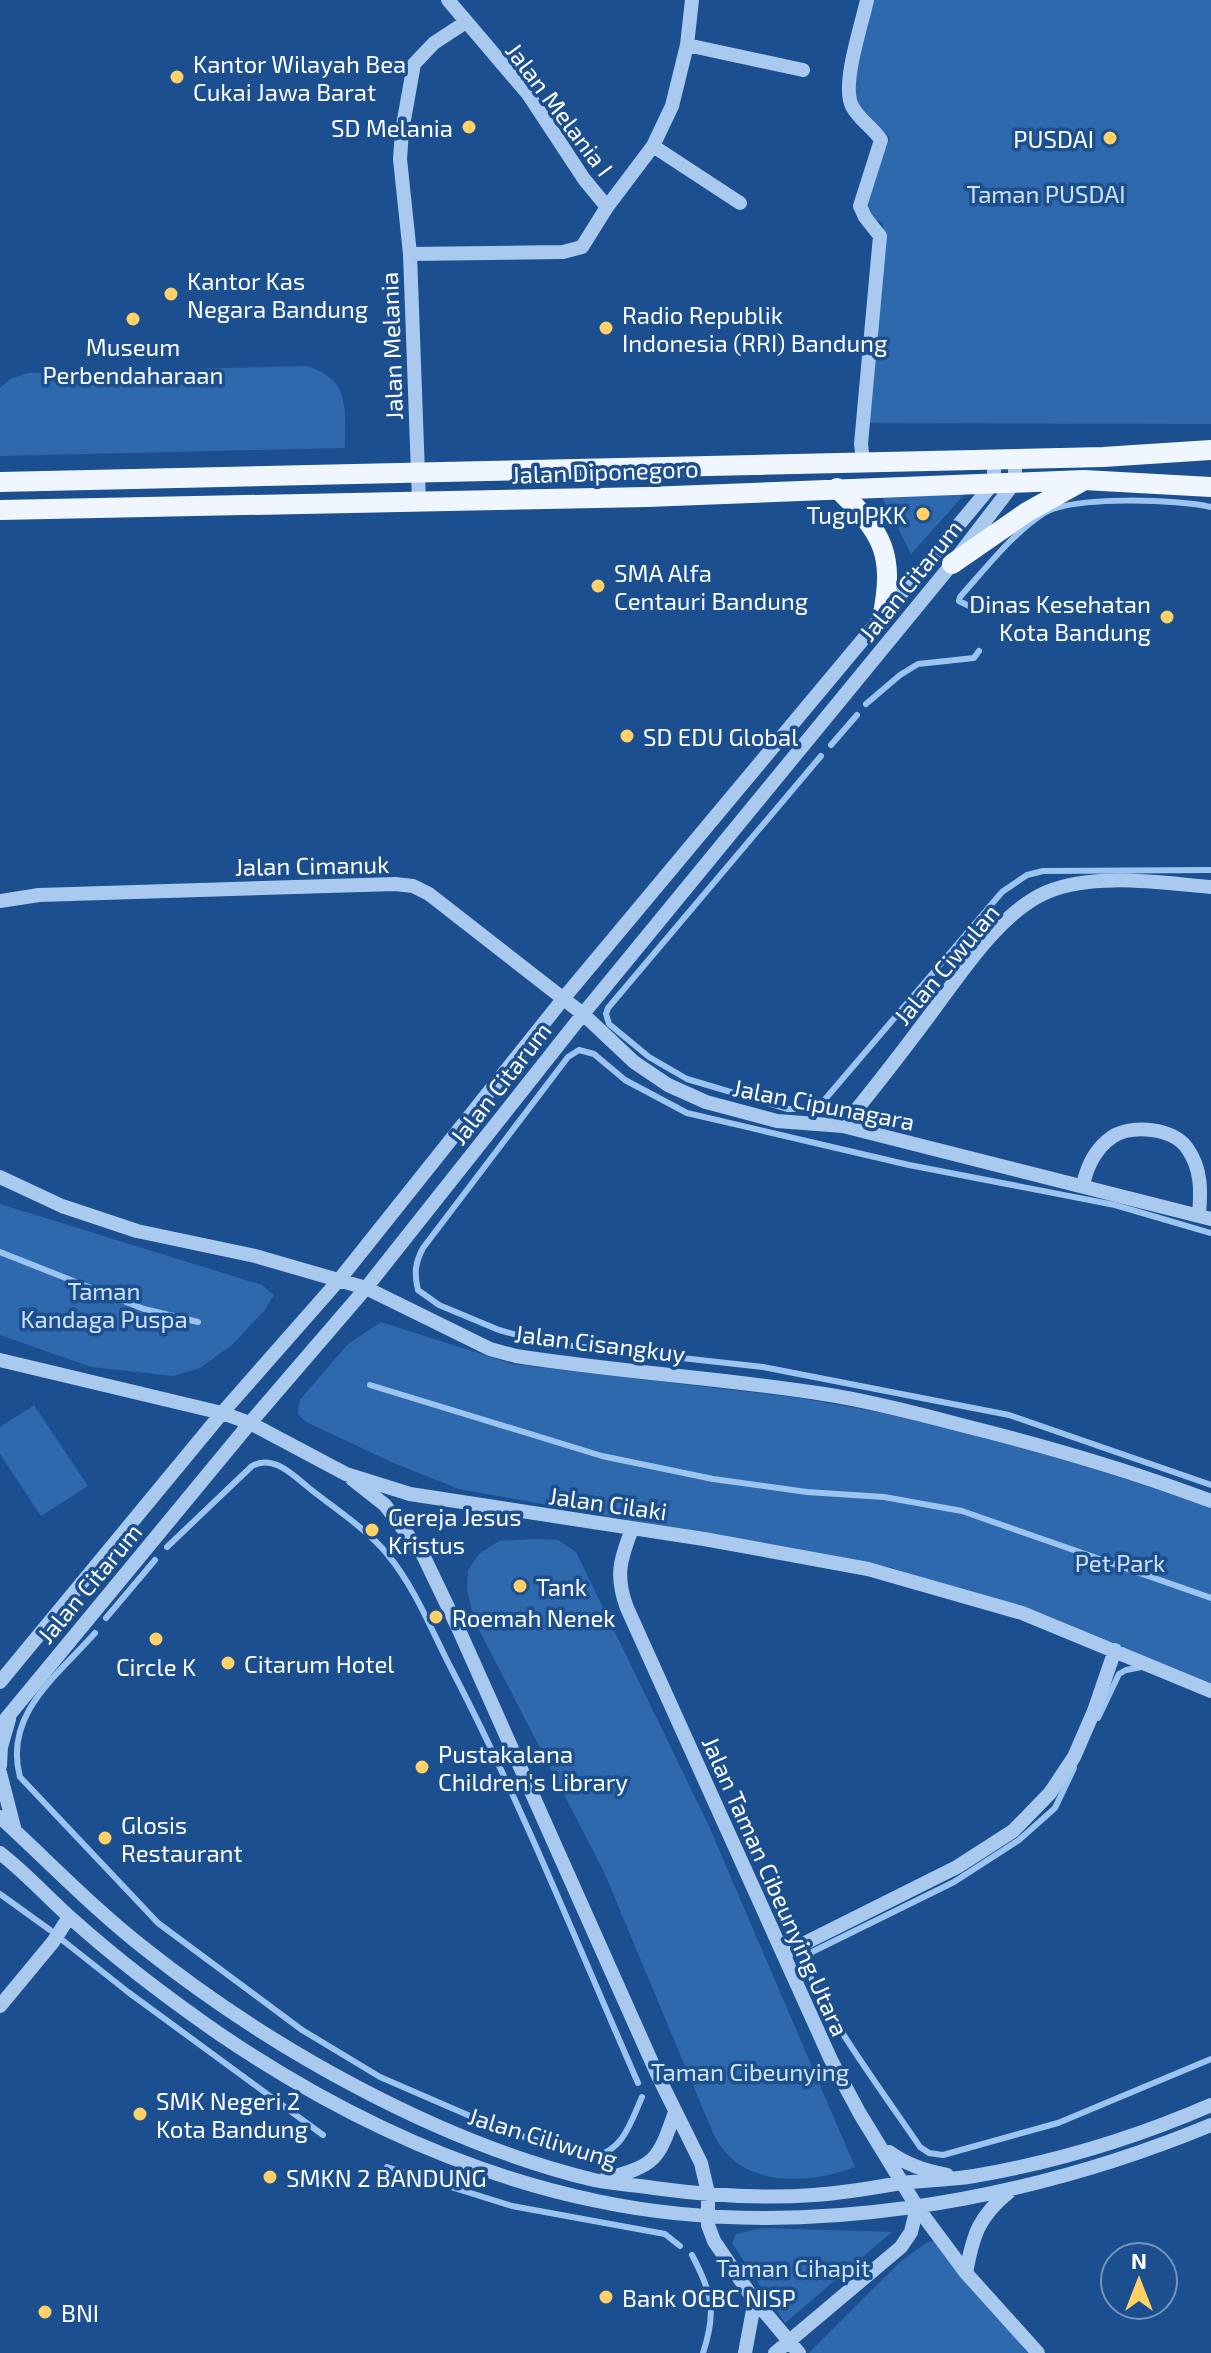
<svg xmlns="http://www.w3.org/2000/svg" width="1211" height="2353" font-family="'Exo 2',sans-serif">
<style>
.green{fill:#2e69ad}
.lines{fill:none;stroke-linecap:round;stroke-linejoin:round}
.stream{stroke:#9cc4f0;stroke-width:6}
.minor{stroke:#a9c9ee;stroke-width:14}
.major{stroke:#f0f6ff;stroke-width:20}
.poi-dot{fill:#ffd166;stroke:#1b4f8f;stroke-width:3}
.labels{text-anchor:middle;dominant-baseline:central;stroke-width:7;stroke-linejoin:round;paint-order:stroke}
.poi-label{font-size:24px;fill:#fff;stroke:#1b4f8f;text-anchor:start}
.street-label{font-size:24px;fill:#fff;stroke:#1b4f8f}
.park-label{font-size:24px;fill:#cfe3fa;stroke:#1b4f8f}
</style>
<rect width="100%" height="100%" fill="#1b4f8f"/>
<path class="green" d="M 868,0 L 1211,0 L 1211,424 L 864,423 L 883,223 L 855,209 L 890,138 L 843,88 Z
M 306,366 C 351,379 345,408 345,448 L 0,456 L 0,388 L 10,379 L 27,373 Z
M 972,486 L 911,554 L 877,487 Z
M 0,1204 L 262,1285 L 274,1295 L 264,1311 L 232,1345 L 200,1368 L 173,1376 L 91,1367 L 0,1335 Z
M 381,1322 L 512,1364 L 800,1398 L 916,1419 L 1070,1461 L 1211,1507 L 1211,1685 L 1118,1647 L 890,1567 L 459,1489 L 396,1464 L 306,1422 L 298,1414 L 299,1401 L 348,1344 Z
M 34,1405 L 88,1486 L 41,1516 L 0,1454 L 0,1427 Z
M 533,1539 L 558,1540 L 576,1552 L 709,1826 L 855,2167 C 814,2183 752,2188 722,2148 C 716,2141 712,2130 708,2121 L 604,1872 L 475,1622 L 467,1590 L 468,1570 L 479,1554 L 499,1541 Z
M 762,2228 L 892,2232 L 785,2323 L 732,2243 L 736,2234 Z
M 939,2240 L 948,2245 L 1027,2353 L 809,2353 L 900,2262 L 927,2242 Z"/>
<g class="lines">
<path class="stream" d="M 975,609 L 959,601 L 960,597 C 986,568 1012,534 1044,513 C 1072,496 1179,499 1211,507
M 866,704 L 900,675 L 918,664 L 974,658 L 979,651
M 831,745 L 857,715
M 821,756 L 608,1008 L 606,1014 L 609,1024 L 649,1057 L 687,1079 L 788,1109 L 805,1109 L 821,1104 L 1002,892 L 1027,875 L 1043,871 L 1211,870
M 1211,1233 L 1115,1205 L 909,1165 L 687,1113 L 625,1080 L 594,1054 L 579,1050 L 568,1057 L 423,1248 C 415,1263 414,1273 418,1290 L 439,1305 L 499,1330 L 546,1343 L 763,1367 L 1009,1415 L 1211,1485
M 0,1252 L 144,1309 L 198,1322
M 370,1385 L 602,1456 L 713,1479 L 807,1492 L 884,1497 L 962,1511 L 1211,1598
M 167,1547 L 252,1466 C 273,1454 293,1475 309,1488 C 335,1509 367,1529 388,1555 C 416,1589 433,1634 453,1672 C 522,1805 578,1946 638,2083
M 106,1618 L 155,1560
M 95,1633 C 58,1675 3,1714 20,1777 L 158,1923 L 302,2030 L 380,2077 L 507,2132 L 583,2153
M 1098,1718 L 1119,1674 L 1126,1670 L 1142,1667
M 1074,1768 L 1055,1808 L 1019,1840 L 954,1882 L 812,1952 C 811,1953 807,1963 807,1964 C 807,1990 901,2118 920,2147 L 929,2153 L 943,2155 L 1058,2123 L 1211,2059
M 0,1894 L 50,1930
M 61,1939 L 128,1992 L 323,2135
M 594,2156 C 623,2151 631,2122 642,2097
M 387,2167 L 512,2206 L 665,2234 L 680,2246
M 692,2255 C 712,2293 717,2311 703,2353"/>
<path class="minor" d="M 448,0 L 528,94 L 584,179 L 607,207
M 687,45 L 803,70
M 653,146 L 740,203
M 410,254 L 563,252 L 582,247 L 607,207 L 653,146 L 672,106 L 687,45 L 692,0
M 863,461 L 861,444 L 880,236 L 865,217 L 860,206 L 881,140 C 873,127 859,120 852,106 C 841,85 862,24 867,0
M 419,501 L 410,254 L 400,159 L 402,131 L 414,64 L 434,43 L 466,22
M 0,901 L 39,895 L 395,884 L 413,886 L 429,894 L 583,1014 L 634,1062 L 668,1085 L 706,1102 L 777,1121 L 843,1126 L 1211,1219
M 843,1126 C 872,1091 899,1056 926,1020 C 958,978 998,913 1047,892 C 1093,872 1162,883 1211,887
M 0,1177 L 62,1206 L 137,1231 L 255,1256 L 366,1288 L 490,1349 L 516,1356 C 618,1372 722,1378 824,1394 C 870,1401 916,1413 961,1425 C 1046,1446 1129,1470 1211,1501
M 1083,1185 C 1087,1166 1095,1149 1112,1137 C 1132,1124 1173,1128 1187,1148 C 1202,1169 1201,1192 1199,1215
M 0,1360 L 222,1413 L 250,1423 L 346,1474 L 410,1494 L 704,1539 L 868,1569 L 1022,1613 L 1211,1691
M 352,1479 L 385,1505 L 423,1555 L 459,1630 L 658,2076 L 701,2163 L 708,2193 L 708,2225 L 714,2241 L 752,2297 L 799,2353
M 632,1529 C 620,1560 615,1576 627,1608 L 831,2060 L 860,2114 L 917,2207 L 966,2273 L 1038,2353
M 0,1682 L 222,1413 L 339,1280 L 563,999 L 981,498 L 994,482 L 994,459
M 0,1726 L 250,1423 L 366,1288 L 583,1014 L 952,564 L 1015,482 L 1015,458
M 0,1766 L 1,1747 L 9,1719
M 0,1773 L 15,1831
M 0,1817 C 48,1861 93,1908 144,1948 C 270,2048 437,2142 594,2180 C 613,2184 634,2185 654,2188 C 706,2195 761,2199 814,2195 C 844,2193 872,2188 901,2183 C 925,2180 950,2180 974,2176 C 1056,2162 1135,2138 1211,2105
M 0,1853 C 26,1873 48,1898 73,1920 C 120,1962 169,1999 221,2035 C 335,2112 462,2173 597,2201 C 796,2243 1025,2202 1211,2125
M 783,1954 L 957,1867 L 1013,1831 L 1050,1793 L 1074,1757 L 1094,1711 L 1115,1650
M 0,2006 L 53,1942 L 69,1917
M 889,2152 C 907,2165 925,2171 947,2175
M 605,2179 C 656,2165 658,2161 675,2112
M 966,2273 C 973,2234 979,2216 1010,2191
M 745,2353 L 753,2310 L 752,2297
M 775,2353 L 901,2247 L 911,2232 L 917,2207"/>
<path class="major" d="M 0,482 L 1103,457 L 1211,450
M 837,488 C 884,534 895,554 882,619
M 0,510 L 647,497 L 1084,480 L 1211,487
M 952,564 L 1027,512 L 1081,482"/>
</g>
<g class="poi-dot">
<circle cx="177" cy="77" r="8"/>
<circle cx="469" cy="127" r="8"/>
<circle cx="1110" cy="138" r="8"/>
<circle cx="171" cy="294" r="8"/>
<circle cx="133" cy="319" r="8"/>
<circle cx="606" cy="328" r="8"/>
<circle cx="923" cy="514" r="8"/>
<circle cx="598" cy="586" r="8"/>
<circle cx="1167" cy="617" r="8"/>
<circle cx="627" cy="736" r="8"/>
<circle cx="372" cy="1530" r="8"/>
<circle cx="520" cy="1586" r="8"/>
<circle cx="436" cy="1617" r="8"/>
<circle cx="156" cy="1639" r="8"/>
<circle cx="228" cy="1663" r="8"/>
<circle cx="422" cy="1767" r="8"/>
<circle cx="105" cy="1838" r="8"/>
<circle cx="140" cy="2114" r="8"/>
<circle cx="270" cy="2177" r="8"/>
<circle cx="606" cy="2297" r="8"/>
<circle cx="45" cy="2312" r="8"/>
</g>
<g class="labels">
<g class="poi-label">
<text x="193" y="63">Kantor Wilayah Bea<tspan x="193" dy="28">Cukai Jawa Barat</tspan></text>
<text x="453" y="127" text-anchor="end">SD Melania</text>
<text x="1094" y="138" text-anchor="end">PUSDAI</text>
<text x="187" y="280">Kantor Kas<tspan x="187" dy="28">Negara Bandung</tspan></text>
<text x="622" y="314">Radio Republik<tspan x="622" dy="28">Indonesia (RRI) Bandung</tspan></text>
<text x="133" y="346" text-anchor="middle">Museum<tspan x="133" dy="28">Perbendaharaan</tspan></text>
<text x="907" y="514" text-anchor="end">Tugu PKK</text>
<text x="614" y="572">SMA Alfa<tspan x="614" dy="28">Centauri Bandung</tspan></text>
<text x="1151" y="603" text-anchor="end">Dinas Kesehatan<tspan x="1151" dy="28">Kota Bandung</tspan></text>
<text x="643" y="736">SD EDU Global</text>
<text x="388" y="1516">Gereja Jesus<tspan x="388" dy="28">Kristus</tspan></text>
<text x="536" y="1586">Tank</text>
<text x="452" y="1617">Roemah Nenek</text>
<text x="244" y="1663">Citarum Hotel</text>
<text x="156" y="1666" text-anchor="middle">Circle K</text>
<text x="438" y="1753">Pustakalana<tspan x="438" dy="28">Children's Library</tspan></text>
<text x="121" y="1824">Glosis<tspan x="121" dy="28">Restaurant</tspan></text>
<text x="156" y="2100">SMK Negeri 2<tspan x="156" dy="28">Kota Bandung</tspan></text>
<text x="286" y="2177">SMKN 2 BANDUNG</text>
<text x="622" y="2297">Bank OCBC NISP</text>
<text x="61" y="2312">BNI</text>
</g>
<g class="street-label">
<text transform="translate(560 109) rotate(53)">Jalan Melania I</text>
<text transform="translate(391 346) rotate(-92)">Jalan Melania</text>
<text transform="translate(605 471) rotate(-2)">Jalan Diponegoro</text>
<text transform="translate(910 580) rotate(-51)">Jalan Citarum</text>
<text transform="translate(312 865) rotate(-1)">Jalan Cimanuk</text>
<text transform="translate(946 964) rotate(-50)">Jalan Ciwulan</text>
<text transform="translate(500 1083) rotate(-52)">Jalan Citarum</text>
<text transform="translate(824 1104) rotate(11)">Jalan Cipunagara</text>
<text transform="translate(600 1343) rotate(7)">Jalan Cisangkuy</text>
<text transform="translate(608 1503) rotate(8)">Jalan Cilaki</text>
<text transform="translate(89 1583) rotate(-50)">Jalan Citarum</text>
<text transform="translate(776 1886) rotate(66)">Jalan Taman Cibeunying Utara</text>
<text transform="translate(543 2137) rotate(17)">Jalan Ciliwung</text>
</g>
<g class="park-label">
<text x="1046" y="193">Taman PUSDAI</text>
<text x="104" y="1290">Taman<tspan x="104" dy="28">Kandaga Puspa</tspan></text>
<text x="1120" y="1562">Pet Park</text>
<text x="750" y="2071">Taman Cibeunying</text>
<text x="793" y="2267">Taman Cihapit</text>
</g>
</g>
<g transform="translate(1139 2281)"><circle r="38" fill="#1b4f8f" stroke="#7695bc" stroke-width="2"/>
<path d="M0-6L14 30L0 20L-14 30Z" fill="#ffd166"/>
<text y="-12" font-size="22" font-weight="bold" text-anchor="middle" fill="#ffffff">N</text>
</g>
</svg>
